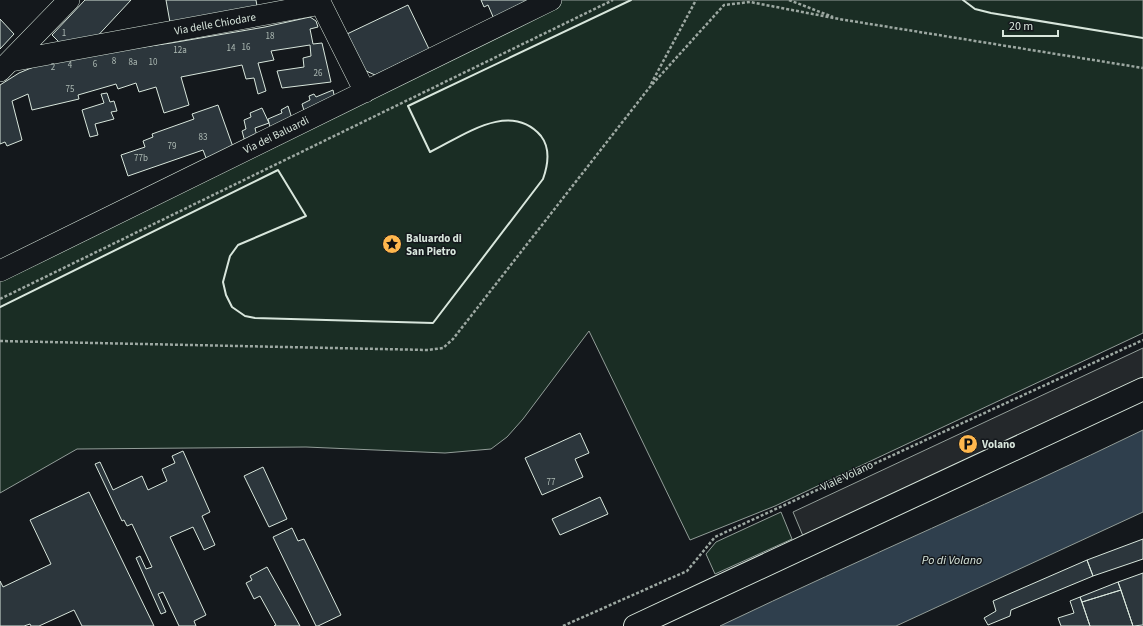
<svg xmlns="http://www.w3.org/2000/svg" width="1143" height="626" font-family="'Source Sans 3',sans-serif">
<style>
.green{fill:#1a2d24;stroke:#939e99}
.parking{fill:#24282b;stroke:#939e99}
.water{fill:#2f3f4d;stroke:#939e99}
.building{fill:#2c363c;stroke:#d8e6dc}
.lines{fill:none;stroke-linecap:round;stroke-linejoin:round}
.minor-casing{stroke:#d8e6dc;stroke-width:22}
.major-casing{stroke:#d8e6dc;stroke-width:24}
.path{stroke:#9da8a2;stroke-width:2.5;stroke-dasharray:3 2;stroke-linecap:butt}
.minor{stroke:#14181c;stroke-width:21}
.major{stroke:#14181c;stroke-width:22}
.wall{stroke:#d8e6dc;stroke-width:2}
.labels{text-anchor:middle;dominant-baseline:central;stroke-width:3;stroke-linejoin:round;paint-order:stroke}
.number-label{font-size:9px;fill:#adbab4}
.street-label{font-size:11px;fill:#d8e6dc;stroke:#14181c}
.poi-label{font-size:11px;font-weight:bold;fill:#d8e6dc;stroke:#14181c;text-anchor:start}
.water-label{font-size:12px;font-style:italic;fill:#d8e6dc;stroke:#14181c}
</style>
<rect width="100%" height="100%" fill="#14181c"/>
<path class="green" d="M 560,0 L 1143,0 L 1143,333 L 775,506 L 690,540 L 589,331 L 523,419 L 507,437 L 491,449 L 445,453 L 306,447 L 77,449 L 0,493 L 0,277 Z
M 781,512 L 792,539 L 715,574 L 706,554 L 716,542 Z"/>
<path class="parking" d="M 1143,348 L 1143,377 L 803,536 L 793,512 Z"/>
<path class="water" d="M 1143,430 L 1143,512 L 896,626 L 720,626 C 860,559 1003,498 1143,430 Z"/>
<path class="building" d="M 85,0 L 131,0 L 92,42 L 64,47 L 52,35 Z
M 166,0 L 256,0 L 258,12 L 171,28 Z
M 481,0 L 536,0 L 494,19 L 488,5 L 484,7 Z
M 408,5 L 429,49 L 375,75 L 364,70 L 347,34 Z
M 310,17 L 316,21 L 318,27 L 310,29 L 313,44 L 322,43 L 331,82 L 282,88 L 277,71 L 304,67 L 303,58 L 311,56 L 310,45 L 271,51 L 274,60 L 258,63 L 266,91 L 258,94 L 254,78 L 246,79 L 242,65 L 181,77 L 189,105 L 164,113 L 156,87 L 139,92 L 136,83 L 118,89 L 116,84 L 78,95 L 79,99 L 32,110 L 28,94 L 12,101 L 22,140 L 7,146 L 5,142 L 0,144 L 0,85 L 19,73 L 48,61 L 171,43 L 265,27 Z
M 0,19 L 14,34 L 0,49 Z
M 333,90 L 336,104 L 306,117 L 302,104 L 310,100 L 309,96 L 314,94 L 316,97 Z
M 107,93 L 110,102 L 114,101 L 117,111 L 111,112 L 114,119 L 95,124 L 98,135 L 90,137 L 82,110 L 104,103 L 101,94 Z
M 218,105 L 233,147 L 206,158 L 203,150 L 128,176 L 121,155 L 145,147 L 143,141 L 153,137 L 152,134 L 194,119 L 192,114 Z
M 288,106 L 293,122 L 271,131 L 268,119 L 282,113 L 281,110 Z
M 262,108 L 269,123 L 255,128 L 257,137 L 245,142 L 242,131 L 246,129 L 244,120 L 251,117 L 250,113 Z
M 580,433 L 589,453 L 575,459 L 583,477 L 542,495 L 525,458 Z
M 183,451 L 210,512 L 202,516 L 215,545 L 204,550 L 193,527 L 170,537 L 206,615 L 194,621 L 196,626 L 179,626 L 163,592 L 158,594 L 166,612 L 161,614 L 136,558 L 140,556 L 146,569 L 152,567 L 132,524 L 127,526 L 124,520 L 122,521 L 95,464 L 100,462 L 113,490 L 142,476 L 148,490 L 167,481 L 162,469 L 175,463 L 172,456 Z
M 263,467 L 287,519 L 269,527 L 244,476 Z
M 89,492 L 154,626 L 82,626 L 74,610 L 39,626 L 31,626 L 30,624 L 24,626 L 0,626 L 0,581 L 3,587 L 51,564 L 30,520 Z
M 600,497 L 608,514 L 560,535 L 552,519 Z
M 292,528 L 298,541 L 304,539 L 341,615 L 318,626 L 316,626 L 273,537 Z
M 1143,539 L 1143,559 L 1093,576 L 1087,560 Z
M 1087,560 L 1093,576 L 1011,610 L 1010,616 L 988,625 L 984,618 L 996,611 L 993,601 Z
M 267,567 L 300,626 L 274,626 L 276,625 L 260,596 L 254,599 L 246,583 L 252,580 L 250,576 Z
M 1143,573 L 1143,625 L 1133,626 L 1118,582 Z
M 1118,582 L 1121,590 L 1082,602 L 1080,597 Z
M 1121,590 L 1133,626 L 1090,626 L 1082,602 Z
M 1080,597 L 1090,626 L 1061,626 L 1058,618 L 1074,613 L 1070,601 Z"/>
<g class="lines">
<defs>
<path id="minor" d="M 11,61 L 321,4 L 365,92
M 0,71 L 69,0
M 0,271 L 551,0"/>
<path id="major" d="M 635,626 L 1143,389"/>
</defs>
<use href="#minor" class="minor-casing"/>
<use href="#major" class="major-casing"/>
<path class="path" d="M 789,0 L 833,17
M 651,84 L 696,0
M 0,299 L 613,0
M 0,341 L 428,350 L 443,348 L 453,339 L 649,88 L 724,5 L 750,2 L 839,19 L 1143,68
M 563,626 L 687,571 L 715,537 L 1143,340"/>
<use href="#minor" class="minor"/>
<use href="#major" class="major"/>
<path class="wall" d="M 963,0 L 975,9 L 991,13 L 1143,38
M 0,307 L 278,170 L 306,216 L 238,245 L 230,256 L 223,282 L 226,295 L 232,307 L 245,316 L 255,318 L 433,323 L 543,179 C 548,165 551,149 541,136 C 510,100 463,136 430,152 L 408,106 L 631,0"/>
</g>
<defs>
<symbol id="sight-disc" viewBox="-11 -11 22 22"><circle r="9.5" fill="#ffb74d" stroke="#14181c"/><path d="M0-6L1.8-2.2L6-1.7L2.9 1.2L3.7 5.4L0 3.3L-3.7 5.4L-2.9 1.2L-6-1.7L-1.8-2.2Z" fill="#111"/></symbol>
<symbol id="parking-disc" viewBox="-11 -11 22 22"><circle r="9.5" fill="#ffb74d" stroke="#14181c"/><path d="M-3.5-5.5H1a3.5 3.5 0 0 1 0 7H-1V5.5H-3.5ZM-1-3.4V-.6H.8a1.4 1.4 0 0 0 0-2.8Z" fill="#111"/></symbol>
</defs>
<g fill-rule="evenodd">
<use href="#sight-disc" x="381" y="233" width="22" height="22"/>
<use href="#parking-disc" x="957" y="433" width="22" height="22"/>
</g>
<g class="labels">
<g class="number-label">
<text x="64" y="33">1</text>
<text x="270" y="36">18</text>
<text x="246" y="47">16</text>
<text x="231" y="48">14</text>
<text x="180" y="50">12a</text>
<text x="114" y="61">8</text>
<text x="133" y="62">8a</text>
<text x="153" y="62">10</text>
<text x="95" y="64">6</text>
<text x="70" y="65">4</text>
<text x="53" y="67">2</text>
<text x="318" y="73">26</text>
<text x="70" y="89">75</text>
<text x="203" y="137">83</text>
<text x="172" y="146">79</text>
<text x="141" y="158">77b</text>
<text x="551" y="482">77</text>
</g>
<g class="street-label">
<text transform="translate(215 24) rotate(-10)">Via delle Chiodare</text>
<text transform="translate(276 135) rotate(-26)">Via dei Baluardi</text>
<text transform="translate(847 476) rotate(-25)">Viale Volano</text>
</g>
<g class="poi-label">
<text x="406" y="238">Baluardo di<tspan x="406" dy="13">San Pietro</tspan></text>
<text x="982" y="444">Volano</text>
</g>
<g class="water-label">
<text x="952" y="560">Po di Volano</text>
</g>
</g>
<path d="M1003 30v6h55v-6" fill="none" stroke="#d8e6dc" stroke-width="2"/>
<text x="1009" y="30" font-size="12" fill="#d8e6dc" stroke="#14181c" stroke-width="3" paint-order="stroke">20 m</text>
</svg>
